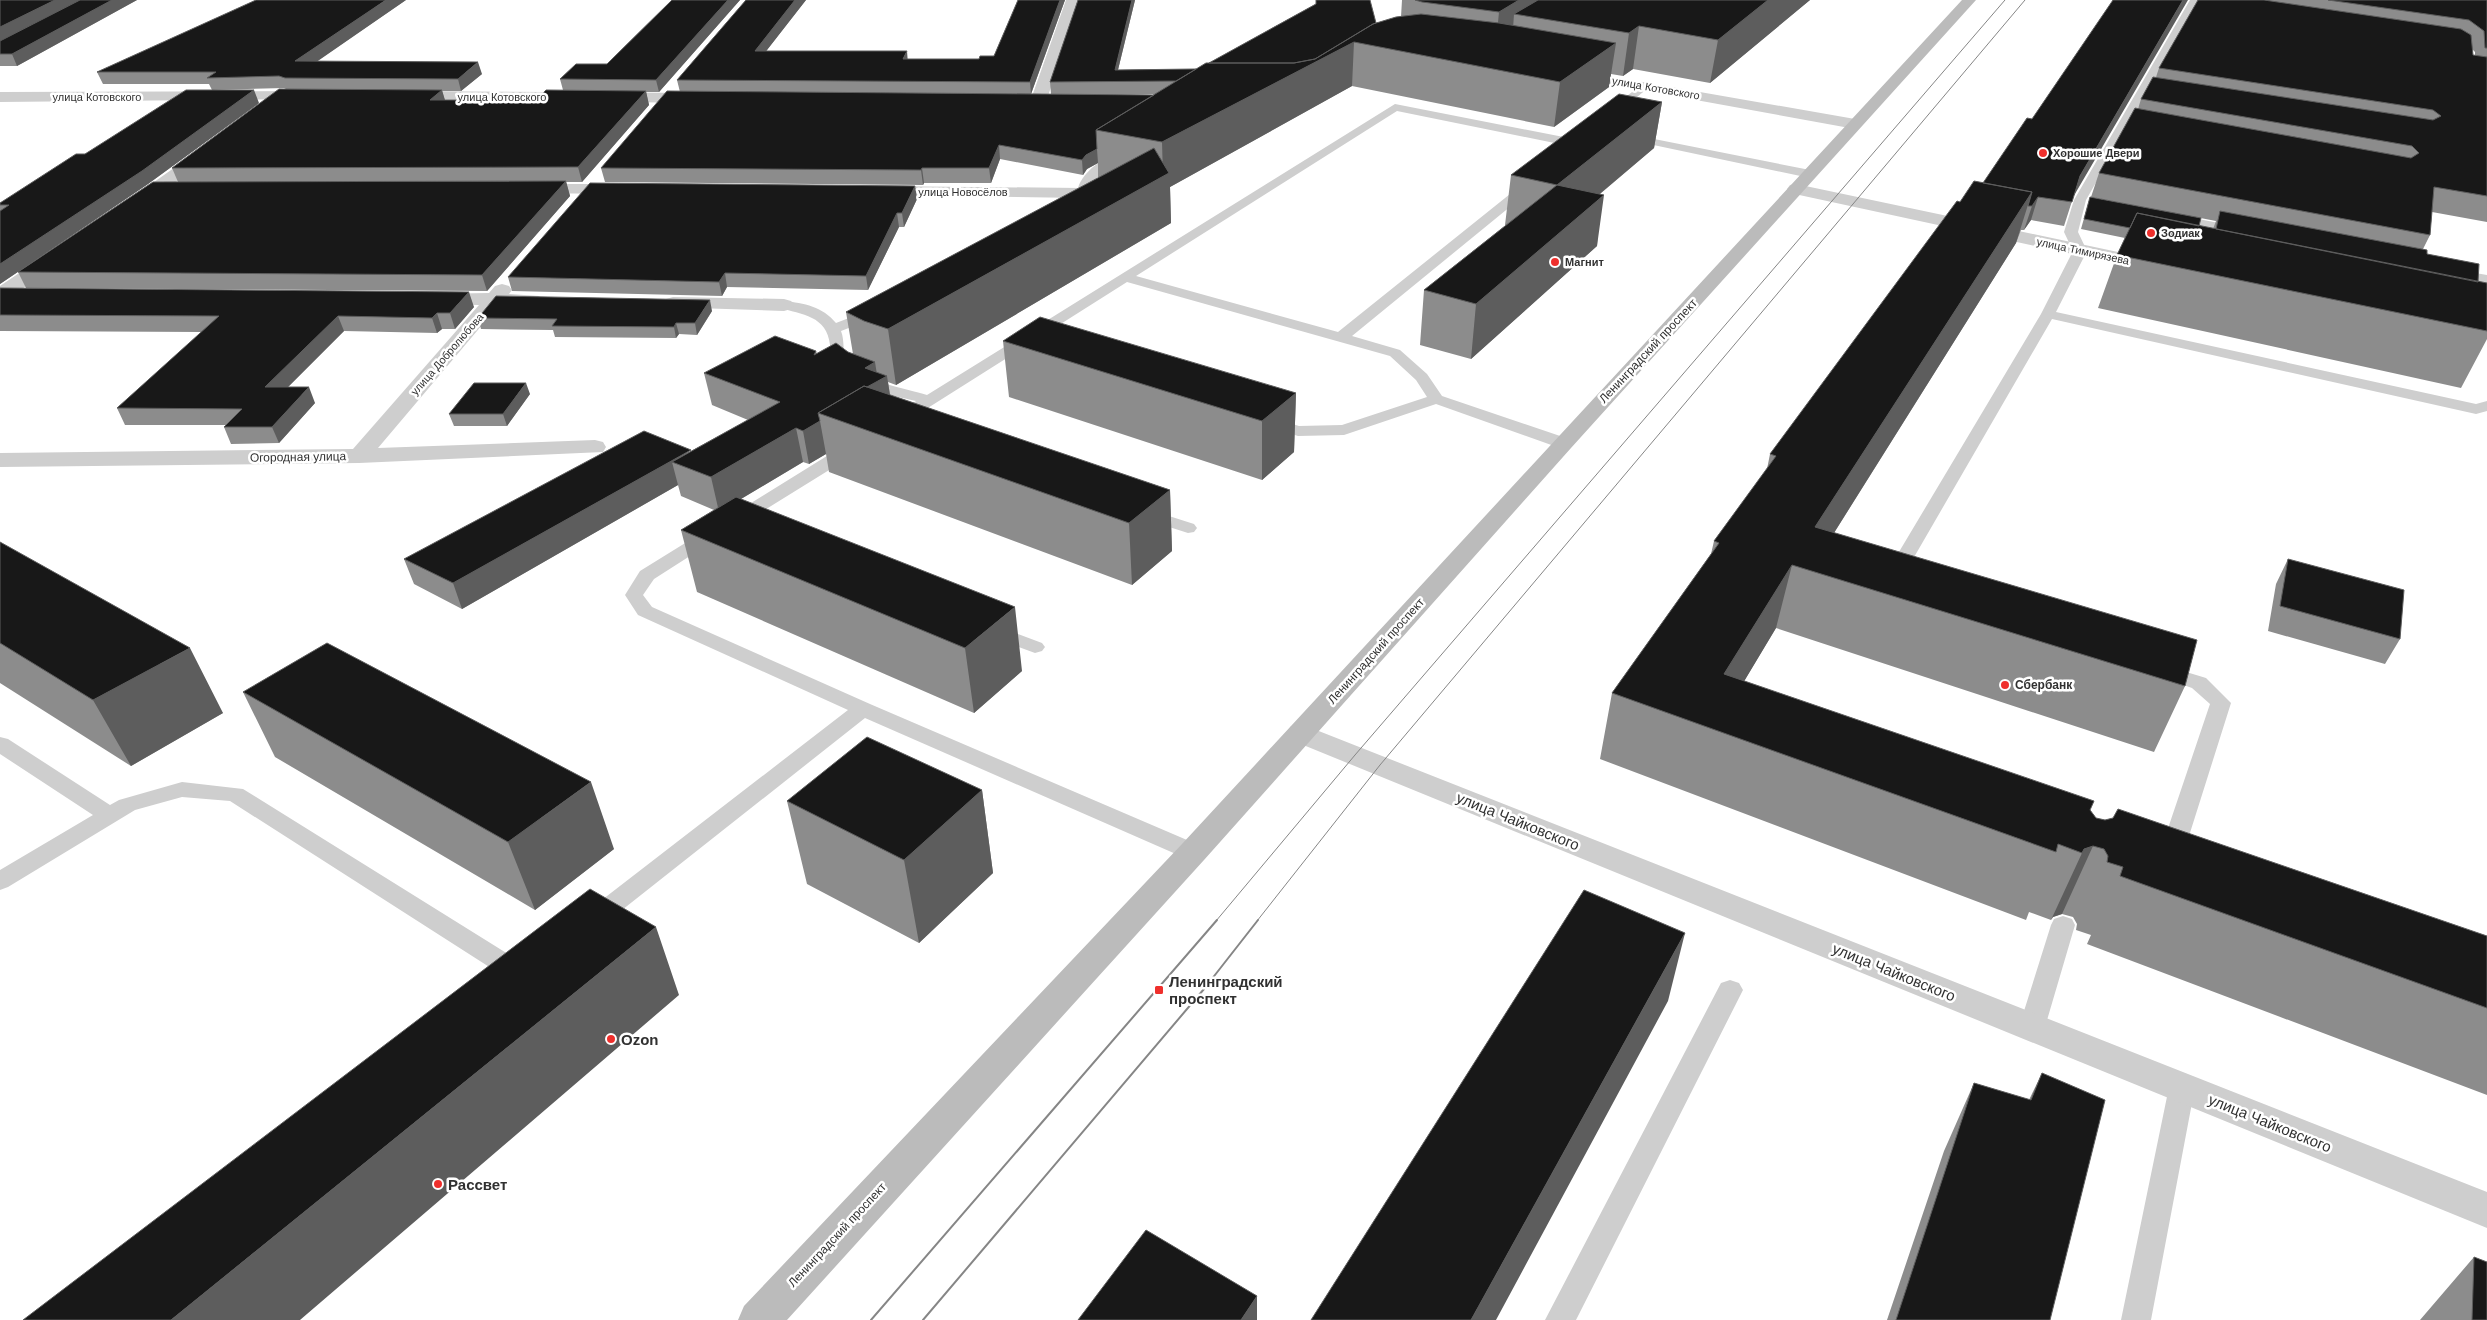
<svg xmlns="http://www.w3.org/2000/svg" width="2487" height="1320" font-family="Arial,sans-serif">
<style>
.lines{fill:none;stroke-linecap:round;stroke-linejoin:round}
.lane{fill:#cecece;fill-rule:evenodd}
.street{fill:#cecece;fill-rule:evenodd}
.secondary{fill:#bbb;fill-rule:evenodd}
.tram-far1{stroke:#868686;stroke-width:1}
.tram{stroke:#868686;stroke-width:2}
.wall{fill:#8c8c8c;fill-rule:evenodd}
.shaded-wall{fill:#5d5d5d}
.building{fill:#181818;stroke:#5d5d5d}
.poi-dot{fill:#ef2f2c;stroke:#fff;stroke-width:2}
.labels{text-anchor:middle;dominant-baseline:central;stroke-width:5;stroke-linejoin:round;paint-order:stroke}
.far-street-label{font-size:11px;fill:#313131;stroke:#fff}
.far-poi-label{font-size:11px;font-weight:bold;fill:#313131;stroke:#fff;text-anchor:start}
.street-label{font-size:12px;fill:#313131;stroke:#fff}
.poi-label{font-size:12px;font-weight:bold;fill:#313131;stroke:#fff;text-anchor:start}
.near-street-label{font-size:15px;fill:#313131;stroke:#fff}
.near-poi-label{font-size:15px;font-weight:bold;fill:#313131;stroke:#fff;text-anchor:start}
</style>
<rect width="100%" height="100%" fill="#fff"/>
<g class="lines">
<path class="lane" d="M 2190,0 L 2200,0 L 2086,200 L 2078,232 L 2087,251 L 2056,312 L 2476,404 L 2487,401 L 2487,411 L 2476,414 L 2052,319 L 1906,571 L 1909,576 L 1907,580 C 1897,582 1892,580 1887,572 L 2041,314 L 2073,251 L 2064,232 L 2074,200 Z
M 1644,83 L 1648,84 L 1648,88 L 1615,115 L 1607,115 L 1607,111 Z
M 1395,104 L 1579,140 L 1585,144 L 1579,148 L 1397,111 L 1136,276 L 1338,332 L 1525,182 L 1533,182 L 1535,185 L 1533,188 L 1352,336 L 1400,350 L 1427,374 L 1442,396 L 1569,439 L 1571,443 L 1569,447 L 1557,447 L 1436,404 L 1344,435 L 1298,436 L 1263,425 L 1261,422 L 1269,417 L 1299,426 L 1342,425 L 1427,397 L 1416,380 L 1390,356 L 1127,282 L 904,423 L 898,425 L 890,420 L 892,417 L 916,401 C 892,395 856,390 838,370 C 830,363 830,355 830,345 C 827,316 802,314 779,308 L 777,305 L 784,301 C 804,303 823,307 836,323 L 867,311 L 877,311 L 879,314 L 877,317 L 841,331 C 845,341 842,353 847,362 C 858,380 907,389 927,395 Z
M 1629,134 L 1810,170 L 1816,174 L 1810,178 L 1625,139 L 1625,135 Z
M 1121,152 L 1127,156 L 1125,159 C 1107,169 1087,178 1090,202 L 1083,213 L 1073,213 L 1072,210 C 1078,201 1075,197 1078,188 C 1083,171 1105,156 1121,152 Z
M 2172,214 L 2240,227 L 2247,231 L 2240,235 L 2167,221 L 2166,218 L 2167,215 Z
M 2452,269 L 2487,275 L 2487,283 L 2447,276 L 2445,273 Z
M 849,445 L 855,446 L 857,450 L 855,454 L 742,524 L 730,524 L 727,520 L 730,516 L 843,446 Z
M 1147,509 L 1194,524 L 1197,528 L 1194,532 L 1188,533 L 1141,518 L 1138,514 L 1141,510 Z
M 709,531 L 715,532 L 718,536 L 715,540 L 654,579 L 643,595 L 652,607 L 870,704 L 1201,846 L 1205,852 L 1201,858 L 1193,860 L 1185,858 L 865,718 L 603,925 L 594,928 L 585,925 L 582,919 L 585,913 L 848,710 L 638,615 L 625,595 L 640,571 L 703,532 Z
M 994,625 L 1042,643 L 1045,647 L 1042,651 L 1035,653 L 987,635 L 984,631 L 987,627 Z
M 2160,664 L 2206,678 L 2231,703 L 2183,855 L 2179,861 L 2171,863 L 2163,861 L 2159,855 L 2210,704 L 2192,688 L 2153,674 L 2150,670 L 2153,666 Z
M 0,737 L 8,739 L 110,805 L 119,800 L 182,782 L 243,789 L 529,967 L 533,974 L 529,981 L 520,984 L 511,981 L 230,801 L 182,797 L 135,810 L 8,887 L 0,890 L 0,870 L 93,815 L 0,754 Z
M 2063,916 L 2072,919 L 2075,925 L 2045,1027 L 2041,1034 L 2032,1037 L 2023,1034 L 2019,1027 L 2051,925 L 2054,919 Z
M 1730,980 L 1739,983 L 1743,990 L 1576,1320 L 1545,1320 L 1721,983 Z
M 2182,1076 L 2191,1079 L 2195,1087 L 2151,1320 L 2121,1320 L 2169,1087 L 2173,1079 Z"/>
<path class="street" d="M 1066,0 L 1080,0 L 1046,102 L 1043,105 L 1033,105 L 1030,102 Z
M 1574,70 L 1855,119 L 1863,124 L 1855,129 L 1569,77 L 1567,74 L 1569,71 Z
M 308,91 L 316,96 L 313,99 L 0,102 L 0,92 Z
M 406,91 L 698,93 L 706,98 L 698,103 L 401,99 L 398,96 L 401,93 Z
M 204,149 L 210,151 L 212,154 L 210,157 L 142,207 L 130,207 L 127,203 L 130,199 L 198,151 Z
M 530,184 L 622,184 L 628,185 L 631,189 L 628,193 L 622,194 L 524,193 L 521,189 L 524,185 Z
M 1796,184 L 2151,259 L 2158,261 L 2160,265 L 2158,269 L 2151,271 L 1790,193 L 1787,189 L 1790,185 Z
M 878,186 L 1081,188 L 1087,189 L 1090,193 L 1087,197 L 1081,198 L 872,195 L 869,191 L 872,187 Z
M 53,253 L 60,255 L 62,259 L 60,263 L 7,299 L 0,301 L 0,286 L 46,255 Z
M 502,284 L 509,286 L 512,290 L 509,294 L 539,296 L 542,300 L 539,304 L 499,305 L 378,448 L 595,440 L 603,442 L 606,447 L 603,452 L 359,463 L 0,467 L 0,453 L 353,449 L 479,305 L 435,304 L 428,302 L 425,298 L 428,294 L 489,293 L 495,286 Z
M 673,297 L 784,299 L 791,301 L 794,305 L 791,309 L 784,311 L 666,307 L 663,303 L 666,299 Z
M 1301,724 L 2487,1192 L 2487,1228 L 1291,740 L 1286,733 L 1291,726 Z"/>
<path class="secondary" d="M 1962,0 L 1976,0 L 1571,448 L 1204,860 L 787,1320 L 738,1320 L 744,1306 L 1182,844 Z"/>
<path class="tram-far1" d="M 1216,921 L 1355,755 L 2005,0
M 1257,921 L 1380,765 L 2025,0"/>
<path class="tram" d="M 871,1320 L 1217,920
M 923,1320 L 1204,989 L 1258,920"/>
</g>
<path class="wall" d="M 0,0 L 137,0 L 17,66 L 0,66 Z
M 406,0 L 317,61 L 482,74 L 461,91 L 442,91 L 445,100 L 536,100 L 563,90 L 560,79 L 607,64 L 672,0 L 740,0 L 659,92 L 646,92 L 649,105 L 582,182 L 566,182 L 570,196 L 487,291 L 26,288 L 18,272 L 178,182 L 172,168 L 286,89 L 284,88 L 212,90 L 209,84 L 103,84 L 97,72 Z
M 746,0 L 806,0 L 766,51 L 908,59 L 979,59 L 994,56 L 1018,0 L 1065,0 L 1031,94 L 1051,94 L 1050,82 L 1078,0 L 1135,0 L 1118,70 L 1196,69 L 1209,63 L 1316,4 L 1316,0 L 1376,23 L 1401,17 L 1402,0 L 1810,0 L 1710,83 L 1633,69 L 1623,76 L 1611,74 L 1609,87 L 1554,127 L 1352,86 L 1170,187 L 1171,223 L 896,385 L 888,382 L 890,395 L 1170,490 L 1172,551 L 1132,585 L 829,472 L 826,454 L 809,464 L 803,462 L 741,499 L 1022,671 L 974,713 L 697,592 L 681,530 L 714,510 L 681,496 L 678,485 L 462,609 L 414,584 L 404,559 L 691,451 L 748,420 L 712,405 L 704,373 L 816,351 L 817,354 L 848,352 L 853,354 L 846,312 L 1098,178 L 1098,163 L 1087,169 L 1083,175 L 1000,159 L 991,183 L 924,183 L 923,185 L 605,182 L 601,168 L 680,92 L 677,80 ZM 1068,94 L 1155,94 L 1154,95 Z
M 2198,0 L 2487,0 L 2487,222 L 2432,212 L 2430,235 L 2423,249 L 2427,254 L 2478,282 L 2487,283 L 2487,339 L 2461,388 L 2098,308 L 2117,255 L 2125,238 L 2081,229 L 2090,197 L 2199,226 L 2213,229 L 2216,221 L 2091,197 L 2099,173 L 2138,109 L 2141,99 L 2156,77 L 2159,68 ZM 2473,50 L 2475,52 L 2475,55 L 2473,55 Z
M 1662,102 L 1654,148 L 1600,194 L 1597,246 L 1471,359 L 1420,345 L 1424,290 L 1506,225 L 1505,225 L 1511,175 Z
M 259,103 L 148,184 L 0,284 L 0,203 L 85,154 Z
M 2032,119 L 2073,198 L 2064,226 L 2031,220 L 2024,230 L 2021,230 L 2016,243 L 1834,533 L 2185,686 L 2154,752 L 1776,628 L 1744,681 L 2090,810 L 2096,818 L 2487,936 L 2487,1095 L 2087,944 L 2091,935 L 2076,930 L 2077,924 L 2073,917 L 2062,914 L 2053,917 L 2051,920 L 2029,912 L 2026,920 L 1600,759 L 1612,693 L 1711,554 L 1714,541 L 1767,469 L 1770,454 L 1960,202 L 1983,183 Z
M 915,186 L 917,199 L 904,227 L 899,227 L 868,290 L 727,287 L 722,296 L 512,291 L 508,277 Z
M 0,288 L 474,307 L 455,329 L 442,329 L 437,333 L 344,331 L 288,387 L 315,403 L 279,443 L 231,444 L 224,427 L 226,425 L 125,425 L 117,408 L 202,332 L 0,331 Z
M 712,311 L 697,335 L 679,334 L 676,338 L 555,337 L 553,330 L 481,329 L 478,318 Z
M 1003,341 L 1296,393 L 1294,452 L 1262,480 L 1009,397 Z
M 530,394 L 507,426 L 454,426 L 449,414 Z
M 0,542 L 223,713 L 131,766 L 0,683 Z
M 2288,559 L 2400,639 L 2385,664 L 2268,631 L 2276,584 Z
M 243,692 L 614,849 L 535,910 L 275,757 Z
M 982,790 L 993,873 L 919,943 L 807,884 L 787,801 Z
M 2042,1073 L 2050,1320 L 1887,1320 L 1944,1151 L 1974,1083 L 2029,1100 Z
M 2474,1257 L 2487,1320 L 2420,1320 Z"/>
<path class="shaded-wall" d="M 55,0 L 82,0 L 0,42 L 0,27 Z
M 112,0 L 137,0 L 17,66 L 12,54 Z
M 386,0 L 406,0 L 299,74 L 295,61 Z
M 728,0 L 740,0 L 659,92 L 656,80 Z
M 795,0 L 806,0 L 757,63 L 755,51 Z
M 1060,0 L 1065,0 L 1031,94 L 1030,82 Z
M 1132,0 L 1135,0 L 1115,82 L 1115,70 Z
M 1519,0 L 1578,0 L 1514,14 L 1512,44 L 1495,54 L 1499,12 Z
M 1768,0 L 1810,0 L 1710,83 L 1718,40 Z
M 2183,0 L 2188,0 L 2072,199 L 2080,176 Z
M 1639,26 L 1633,69 L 1623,76 L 1629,33 Z
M 1354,42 L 1352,86 L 1170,187 L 1171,223 L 896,385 L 888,329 L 1163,176 L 1162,142 Z
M 1616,43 L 1609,87 L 1554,127 L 1560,82 Z
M 907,51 L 908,64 L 903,59 Z
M 478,62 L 482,74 L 461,91 L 458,79 Z
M 254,90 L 259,103 L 148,184 L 0,284 L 0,264 Z
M 442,90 L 446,104 L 430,100 Z
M 646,91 L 649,105 L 582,182 L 578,167 Z
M 1662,102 L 1654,148 L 1551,235 L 1557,185 Z
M 999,145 L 1000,159 L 991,183 L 989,168 Z
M 1097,149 L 1098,163 L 1087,169 L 1083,175 L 1082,160 L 1086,155 Z
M 922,168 L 924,183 L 923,185 L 921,170 Z
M 566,181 L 570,196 L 487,291 L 482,275 Z
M 915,186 L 917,199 L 904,227 L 902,213 Z
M 2032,192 L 2016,243 L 1810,571 L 1815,527 Z
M 1604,195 L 1597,246 L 1471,359 L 1476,304 Z
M 2038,197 L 2031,220 L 2024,230 L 2032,206 Z
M 897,213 L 899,227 L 868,290 L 866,276 Z
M 725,273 L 727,287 L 722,296 L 719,282 Z
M 469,292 L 474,307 L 455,329 L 450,313 Z
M 710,300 L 712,311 L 697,335 L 695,323 Z
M 437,313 L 442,329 L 437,333 L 432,318 Z
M 338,316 L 344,331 L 272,403 L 265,387 Z
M 676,323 L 679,334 L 676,338 L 674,327 Z
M 875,362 L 878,381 L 887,376 L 892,408 L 843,407 L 865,368 Z
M 526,383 L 530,394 L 507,426 L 503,414 Z
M 309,387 L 315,403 L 279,443 L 272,427 Z
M 1296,393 L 1294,452 L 1262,480 L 1262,421 Z
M 820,421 L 826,454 L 809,464 L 803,431 Z
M 796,428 L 803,462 L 719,512 L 711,477 Z
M 691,450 L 672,462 L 678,485 L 462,609 L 453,583 Z
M 1170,490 L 1172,551 L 1132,585 L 1129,523 Z
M 1792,565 L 1776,628 L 1715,730 L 1724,674 Z
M 1015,607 L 1022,671 L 974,713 L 965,648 Z
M 190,648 L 223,713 L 131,766 L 93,700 Z
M 591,782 L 614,849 L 535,910 L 508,842 Z
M 982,790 L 993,873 L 919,943 L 904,860 Z
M 2093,846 L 2062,914 L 2053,917 L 2051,920 L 2082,853 L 2084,849 Z
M 656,927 L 679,995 L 300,1320 L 171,1320 Z
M 1685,933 L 1668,1001 L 1496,1320 L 1471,1320 Z
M 1257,1296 L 1257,1320 L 1241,1320 Z"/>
<path class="building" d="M 0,0 L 55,0 L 0,27 Z
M 80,0 L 112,0 L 12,54 L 0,54 L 0,41 Z
M 256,0 L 386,0 L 295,61 L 478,62 L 458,79 L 285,78 L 279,76 L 207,78 L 216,72 L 97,72 Z
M 672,0 L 728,0 L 656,80 L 560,79 L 576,64 L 607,64 Z
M 746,0 L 795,0 L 755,51 L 907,51 L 903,59 L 979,59 L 980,56 L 994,56 L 1018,0 L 1060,0 L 1030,82 L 677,80 Z
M 1078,0 L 1132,0 L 1115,70 L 1196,69 L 1176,81 L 1050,82 Z
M 1316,0 L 1370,0 L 1376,23 L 1373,24 L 1315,59 L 1294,63 L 1209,63 L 1316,4 Z
M 1415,0 L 1519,0 L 1499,12 L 1422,2 Z
M 1538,0 L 1768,0 L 1718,40 L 1639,26 L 1629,33 L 1514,14 Z
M 2113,0 L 2183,0 L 2080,176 L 2072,202 L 2038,197 L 2032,206 L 2028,206 L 2032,192 L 1983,183 L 2027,118 L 2032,119 Z
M 2198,0 L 2264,0 L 2461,29 L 2471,35 L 2473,55 L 2487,57 L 2487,196 L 2434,187 L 2430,235 L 2099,173 L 2135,108 L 2411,158 L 2419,153 L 2412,146 L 2141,99 L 2153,77 L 2433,120 L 2441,116 L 2433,110 L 2159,68 Z
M 2328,0 L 2487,0 L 2487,48 L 2485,48 L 2484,31 L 2469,20 Z
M 1421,14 L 1499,23 L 1616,43 L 1560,82 L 1354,42 L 1162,142 L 1096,130 L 1206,63 L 1294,63 L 1315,59 L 1373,24 L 1396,17 Z
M 279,89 L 442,90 L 430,100 L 536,100 L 546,90 L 646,91 L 578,167 L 172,168 Z
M 186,90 L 254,90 L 142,171 L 0,264 L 0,211 L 9,205 L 0,205 L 0,203 L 76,154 L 85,154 Z
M 667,91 L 1154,95 L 1096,130 L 1097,149 L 1086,155 L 1082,160 L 999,145 L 989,168 L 922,168 L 921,170 L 601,168 Z
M 1619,94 L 1662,102 L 1557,185 L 1511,175 Z
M 1154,148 L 1169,173 L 888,329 L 864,321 L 846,312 Z
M 566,181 L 482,275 L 18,272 L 153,182 Z
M 1974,181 L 2032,192 L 1815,527 L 2197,640 L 2185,686 L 1792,565 L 1724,674 L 2094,801 L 2090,810 L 2096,818 L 2105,820 L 2113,818 L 2118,809 L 2487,936 L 2487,1008 L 2120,876 L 2123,867 L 2107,862 L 2108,856 L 2104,849 L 2093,846 L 2084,849 L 2082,853 L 2058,844 L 2056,852 L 1612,693 L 1719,543 L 1714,541 L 1776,456 L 1770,454 L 1957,201 L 1960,202 Z
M 590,183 L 915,186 L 902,213 L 897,213 L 866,276 L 725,273 L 719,282 L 508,277 Z
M 1557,185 L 1604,195 L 1476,304 L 1424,290 Z
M 2090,197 L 2201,218 L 2199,226 L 2137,213 L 2130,228 L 2084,219 Z
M 2220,211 L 2427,250 L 2427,254 L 2479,264 L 2478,282 L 2216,229 Z
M 2137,213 L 2487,283 L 2487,331 L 2117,255 Z
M 0,288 L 469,292 L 450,313 L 437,313 L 432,318 L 338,316 L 265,387 L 309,387 L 272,427 L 224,427 L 242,409 L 117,408 L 219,316 L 0,315 Z
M 496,296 L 710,300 L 695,323 L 676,323 L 674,327 L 552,326 L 557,319 L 478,318 Z
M 1040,317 L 1296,393 L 1262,421 L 1003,341 Z
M 775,336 L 816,351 L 814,355 L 836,343 L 848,352 L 875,362 L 865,368 L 887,376 L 867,387 L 864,386 L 818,413 L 820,421 L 803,431 L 796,428 L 711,477 L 672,462 L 780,402 L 704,373 Z
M 474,383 L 526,383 L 503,414 L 449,414 Z
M 864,386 L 1170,490 L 1129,523 L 818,413 Z
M 644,431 L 691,450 L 453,583 L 404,559 Z
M 736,497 L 1015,607 L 965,648 L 681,530 Z
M 0,542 L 190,648 L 93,700 L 0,643 Z
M 2288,559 L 2404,590 L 2400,639 L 2280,606 Z
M 327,643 L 591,782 L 508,842 L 243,692 Z
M 867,737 L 982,790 L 904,860 L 787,801 Z
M 590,889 L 656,927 L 171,1320 L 23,1320 Z
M 1584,890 L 1685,933 L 1471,1320 L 1311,1320 Z
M 2042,1073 L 2105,1100 L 2050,1320 L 1896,1320 L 1974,1083 L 2031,1100 Z
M 1146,1230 L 1257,1296 L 1241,1320 L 1078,1320 Z
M 2474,1257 L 2487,1262 L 2487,1320 L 2472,1320 Z"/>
<g class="poi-dot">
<circle cx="2043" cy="153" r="5"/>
<circle cx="2151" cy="233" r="5"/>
<circle cx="1555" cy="262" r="5"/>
<circle cx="2005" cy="685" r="5"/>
<rect x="1154" y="985" width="10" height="10" rx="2.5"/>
<circle cx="611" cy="1039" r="5"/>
<circle cx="438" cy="1184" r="5"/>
</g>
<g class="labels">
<g class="far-street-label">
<text transform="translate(1656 88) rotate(10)">улица Котовского</text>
<text x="97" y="97">улица Котовского</text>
<text x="502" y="97">улица Котовского</text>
<text x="963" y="192">улица Новосёлов</text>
<text transform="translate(2083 251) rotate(12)">улица Тимирязева</text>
<text transform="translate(447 354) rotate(-49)">улица Добролюбова</text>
</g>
<g class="far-poi-label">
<text x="2053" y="153">Хорошие Двери</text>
<text x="2161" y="233">Зодиак</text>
<text x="1565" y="262">Магнит</text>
</g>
<g class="street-label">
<text transform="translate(1648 351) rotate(-47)">Ленинградский проспект</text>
<text transform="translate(298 457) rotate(-1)">Огородная улица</text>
<text transform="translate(1376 651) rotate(-48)">Ленинградский проспект</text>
<text transform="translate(837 1235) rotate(-47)">Ленинградский проспект</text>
</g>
<g class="poi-label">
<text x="2015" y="685">Сбербанк</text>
</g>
<g class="near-street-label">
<text transform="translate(1518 821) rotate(22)">улица Чайковского</text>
<text transform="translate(1894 972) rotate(22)">улица Чайковского</text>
<text transform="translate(2270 1123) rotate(22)">улица Чайковского</text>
</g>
<g class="near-poi-label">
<text x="1169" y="981">Ленинградский<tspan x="1169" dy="17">проспект</tspan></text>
<text x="621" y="1039">Ozon</text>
<text x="448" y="1184">Рассвет</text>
</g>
</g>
</svg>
